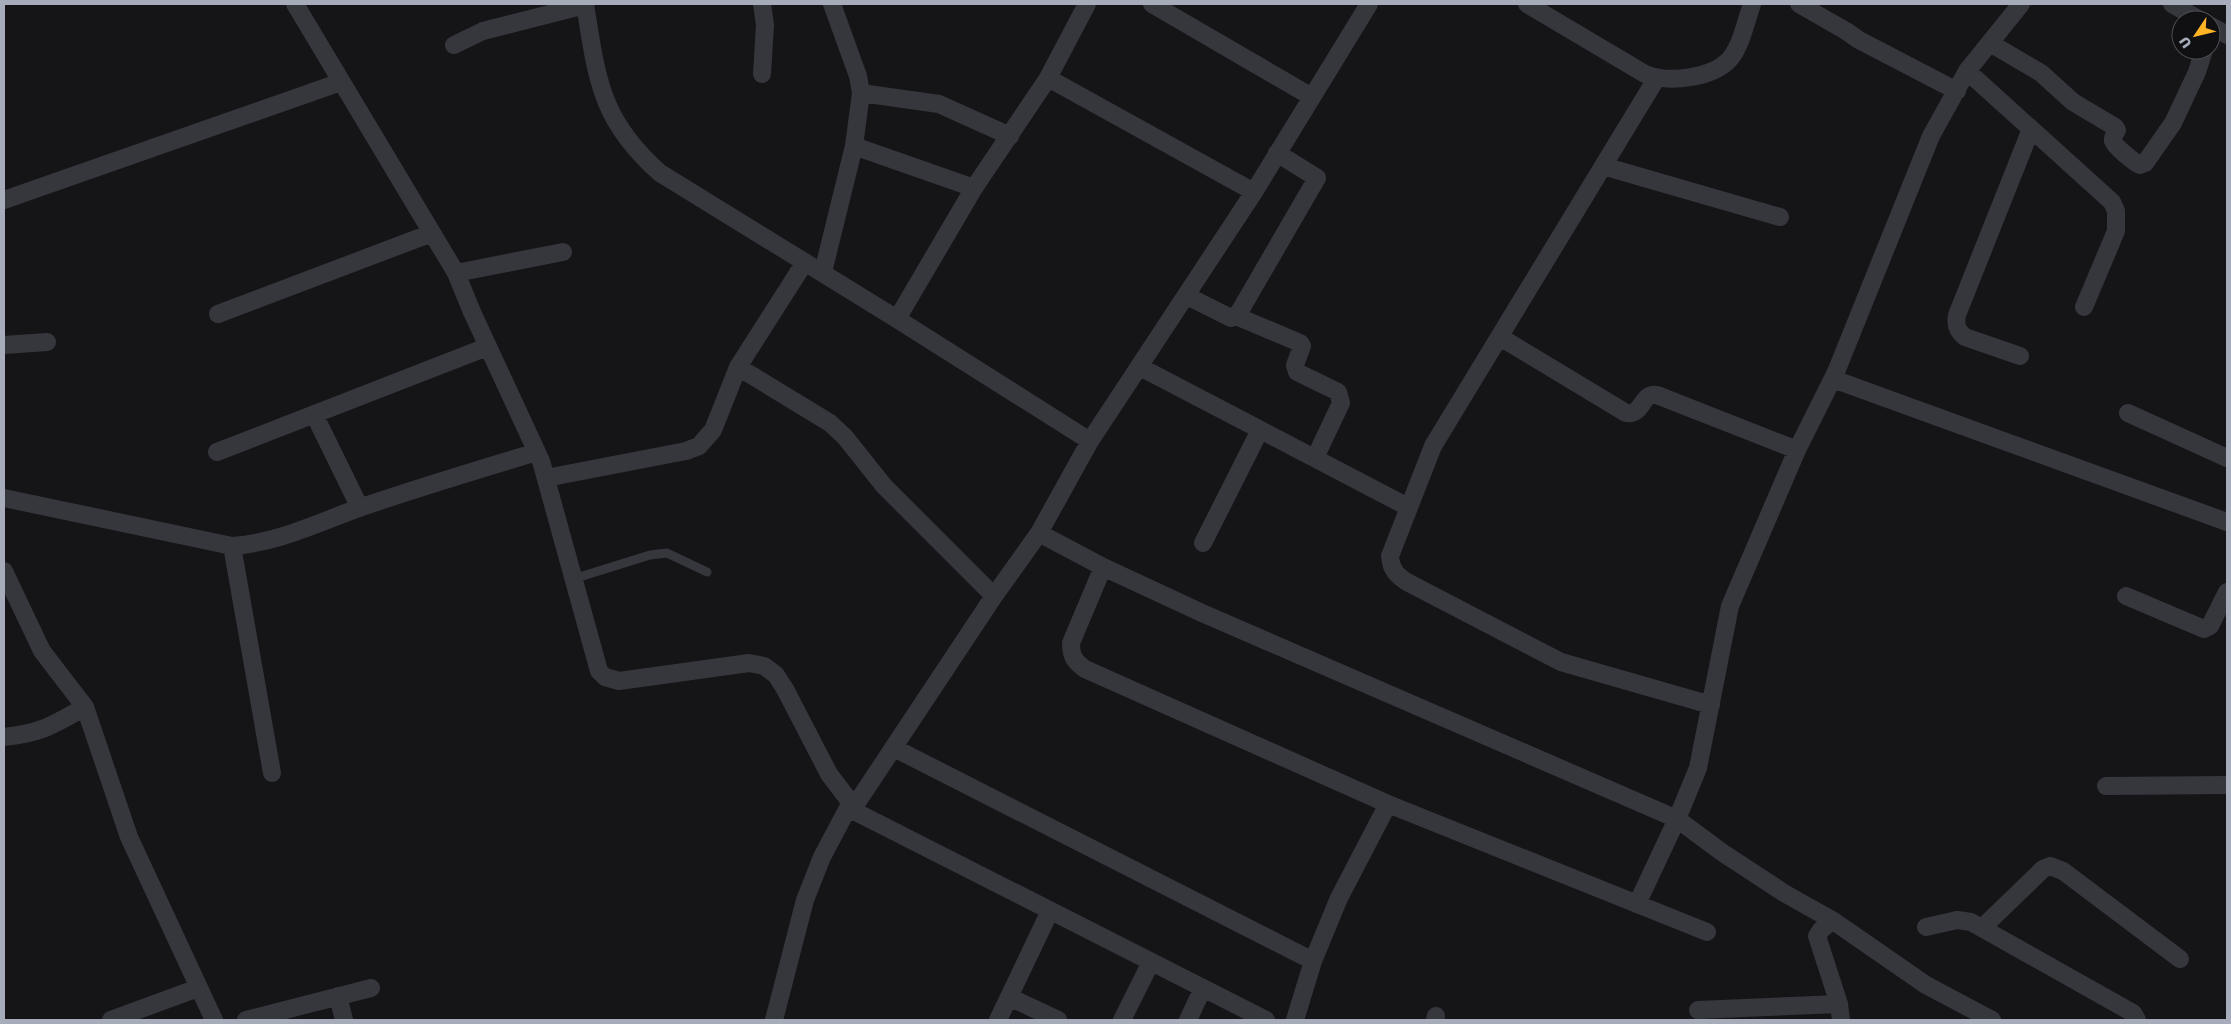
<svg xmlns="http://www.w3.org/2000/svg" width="2231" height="1024" font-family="Rubik,sans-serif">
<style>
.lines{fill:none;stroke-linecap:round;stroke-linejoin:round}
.service{stroke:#36373d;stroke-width:9}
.minor{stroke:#36373d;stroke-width:18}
</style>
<rect width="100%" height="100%" fill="#151518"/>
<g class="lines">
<path class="service" d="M 573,579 L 650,555 L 667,553 L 707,572"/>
<path class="minor" d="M 295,4 L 456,273 L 472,312 L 541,461 L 599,671 L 605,677 L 619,681 L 749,663 L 764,666 L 776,675 L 785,689 L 829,774 L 854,807
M 585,4 C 597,79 600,120 660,173 L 897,319 L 1090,441
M 762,4 L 765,25 L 762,74
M 1152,4 L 1312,97
M 1527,4 L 1645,74 C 1660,80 1674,80 1691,77 C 1739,69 1738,45 1752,4
M 1799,4 L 1846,31 L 1859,40 L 1957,91
M 2172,4 L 2200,20
M 2211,26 L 2227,35
M 1990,43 L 2041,73 L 2073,102 L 2115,127 L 2117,130 C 2115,133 2112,138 2113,141 C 2114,146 2135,163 2140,165 L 2145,163 L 2173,123 L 2197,72 L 2204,50
M 454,45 L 483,31 L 585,5
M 1967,71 L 2112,202 L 2116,211 L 2116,231 L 2084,307
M 1048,78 L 1254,192
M 1656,79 L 1433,446 L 1390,556 C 1391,569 1396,575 1407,582 L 1561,662 L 1711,705
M 861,93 L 939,104 L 1010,136
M 854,146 L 974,188
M 1603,166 L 1780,217
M 4,200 L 341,82
M 823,272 L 854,146 L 861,93 L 858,76 L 832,4
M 456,273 L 563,252
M 1187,296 L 1231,318 L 1236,316 L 1241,309 L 1317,178 L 1277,153
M 218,314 L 432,233
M 1236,316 L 1300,343 L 1302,346 L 1295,365 L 1297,372 L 1338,392 L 1341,403 L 1315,458
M 897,319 L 974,188 L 1048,78 L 1087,4
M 1500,337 L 1626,413 C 1643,416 1641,392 1657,395 L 1797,450
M 4,345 L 47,342
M 2020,356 L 1965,337 C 1957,331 1955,325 1957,315 L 2031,129
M 738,367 L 830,423 L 845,437 L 884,486 L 994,596
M 1140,367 L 1408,507
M 1833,379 L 2227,522
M 2128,413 L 2227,458
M 314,414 L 360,508
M 217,452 L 487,347
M 546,478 L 686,451 L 699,446 L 713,430 L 738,367 L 805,262
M 4,498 L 232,546 C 277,543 317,523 359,508 C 417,488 477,470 537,452
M 1039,533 L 1103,567 L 1202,613 L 1677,819 L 1723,853 L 1784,893 L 1832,920 L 1926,985 L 1992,1020
M 1203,543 L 1260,430
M 232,546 L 272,773
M 1103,567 L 1071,643 C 1071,656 1074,661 1085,669 L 1388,804 L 1707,932
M 4,571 L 42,651 L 85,707 L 129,837 L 214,1020
M 2126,596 L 2204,629 L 2210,626 L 2227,592
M 4,737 C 42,733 53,725 85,707
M 894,748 L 1313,961
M 2106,786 L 2227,785
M 848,808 L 1266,1020
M 1637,904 L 1677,819 L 1698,768 L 1730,606 L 1797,450 L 1836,372 L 1931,136 L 1967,71 L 2021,4
M 1832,920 L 1821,930 L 1817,936 L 1839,1004 L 1841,1020
M 1926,927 L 1957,920 L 1971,922 L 2133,1013 L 2137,1020
M 1982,928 L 2043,869 L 2050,866 L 2063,871 L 2180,959
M 338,996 L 344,1020
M 1009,997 L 1058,1020
M 1698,1010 L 1839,1004
M 111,1020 L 198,988
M 246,1020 L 371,988
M 774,1020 L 805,900 L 822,857 L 848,808 L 854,807 L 994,596 L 1039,533 L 1090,441 L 1254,192 L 1369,4
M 998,1020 L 1050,911
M 1122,1020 L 1151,962
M 1188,1020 L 1203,988
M 1295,1020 L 1313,961 L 1339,898 L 1388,804
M 1435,1020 L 1436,1016"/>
</g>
<rect width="2231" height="1024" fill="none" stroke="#a6acb9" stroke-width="10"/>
<g transform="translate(2196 35) rotate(235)"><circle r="24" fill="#101013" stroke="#4c4e55"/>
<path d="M0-4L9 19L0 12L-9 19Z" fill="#ffb426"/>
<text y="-8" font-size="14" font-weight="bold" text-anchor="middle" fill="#a6acb9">U</text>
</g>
</svg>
